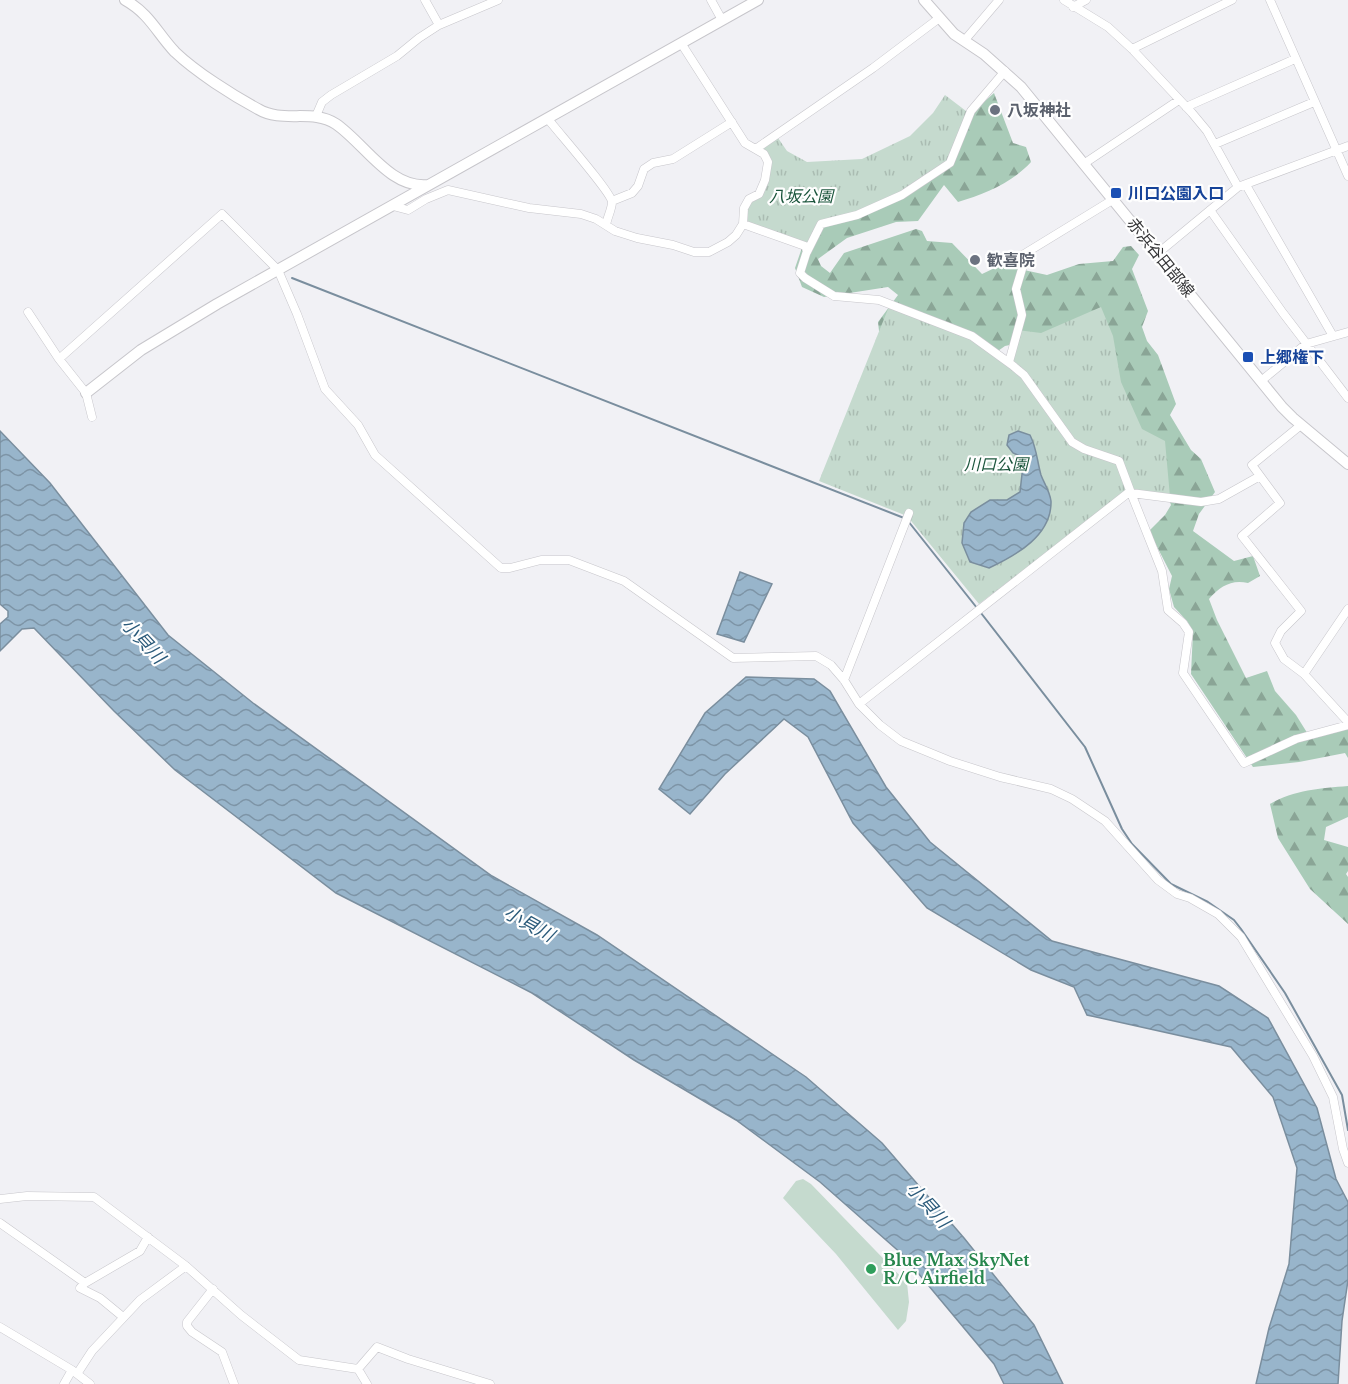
<svg xmlns="http://www.w3.org/2000/svg" width="1348" height="1384" font-family="'Libre Baskerville','Noto Sans JP',serif">
<style>
.grass{fill:#c5dace}
.forest{fill:url(#forest-firs)}
.park{fill:url(#park-tufts)}
.water{fill:url(#water-waves);stroke:#7a8e9e;stroke-width:1.5}
.lines{fill:none;stroke-linecap:round;stroke-linejoin:round}
.stream{stroke:#7a8e9e;stroke-width:2}
.street-casing{stroke:#c7c6cb;stroke-width:9}
.secondary-casing{stroke:#c7c6cb;stroke-width:12}
.street{stroke:#fff;stroke-width:8}
.secondary{stroke:#fff;stroke-width:10}
.worship-dot{fill:#6b7280;stroke:#fefefe;stroke-width:2}
.transit-dot{fill:#1a4fb4;stroke:#fefefe;stroke-width:2}
.leisure-dot{fill:#2e9e5b;stroke:#fefefe;stroke-width:2}
.labels{text-anchor:middle;dominant-baseline:central;stroke-width:4.5;stroke-linejoin:round;paint-order:stroke}
.worship-label{font-size:16px;font-weight:bold;fill:#5b616d;stroke:#fefefe;text-anchor:start}
.transit-label{font-size:16px;font-weight:bold;fill:#164399;stroke:#fefefe;text-anchor:start}
.park-label{font-size:16px;font-style:italic;fill:#1b553c;stroke:#fefefe}
.street-label{font-size:16px;fill:#333335;stroke:#fefefe}
.leisure-label{font-size:16px;font-weight:bold;fill:#27864d;stroke:#fefefe;text-anchor:start}
.water-label{font-size:18px;font-style:italic;fill:#2a5a7a;stroke:#fefefe}
</style>
<defs>
<pattern id="forest-firs" width="22" height="20" patternUnits="userSpaceOnUse" patternTransform="scale(1.5)"><rect width="22" height="20" fill="#a9cbb8"/><path d="M5 1l3.5 6h-7zM16 11l3.5 6h-7z" fill="#8aa596"/></pattern>
<pattern id="park-tufts" width="24" height="20" patternUnits="userSpaceOnUse" patternTransform="scale(1.5)"><rect width="24" height="20" fill="#c5dace"/><path d="M3 7l-1-3M5 7V3M7 7l1-3M15 17l-1-3M17 17v-4M19 17l1-3" fill="none" stroke="#aabcb2"/></pattern>
<pattern id="water-waves" width="16" height="10" patternUnits="userSpaceOnUse" patternTransform="scale(1.5)"><rect width="16" height="10" fill="#98b5cb"/><path d="M0 5q4-4 8 0t8 0" fill="none" stroke="#7d94a6"/></pattern>
</defs>
<rect width="100%" height="100%" fill="#f1f1f5"/>
<path class="grass" d="M 803,1179 L 811,1184 L 907,1283 L 909,1302 L 906,1321 L 898,1330 L 836,1254 L 783,1198 L 796,1181 Z"/>
<path class="forest" d="M 994,93 L 1013,143 L 1026,147 L 1031,162 C 1012,183 984,194 958,202 L 944,185 L 918,221 L 896,222 L 847,238 L 818,259 L 821,266 L 830,273 L 844,253 L 916,229 L 922,231 L 927,241 L 952,243 L 982,274 L 1001,265 L 1047,275 L 1079,264 L 1113,261 L 1123,247 L 1131,246 L 1139,255 L 1132,269 L 1148,311 L 1142,327 L 1147,341 L 1158,355 L 1176,404 L 1170,415 L 1191,450 L 1201,459 L 1215,492 L 1199,514 L 1193,531 L 1234,561 L 1253,556 L 1260,576 L 1248,583 C 1232,579 1220,586 1209,599 L 1217,620 L 1246,678 L 1267,671 L 1275,691 L 1296,715 L 1311,739 L 1348,729 L 1348,758 L 1345,753 L 1299,762 L 1253,767 L 1191,674 L 1193,631 L 1187,621 L 1174,607 L 1169,589 L 1172,576 L 1149,531 L 1165,515 L 1171,505 L 1164,485 L 1019,343 L 1005,346 L 985,360 L 879,331 L 878,322 L 898,295 L 888,287 L 824,297 L 802,287 L 795,268 L 806,236 L 954,129 Z
M 1348,786 L 1348,817 L 1326,827 L 1324,840 L 1348,847 L 1348,871 L 1346,874 L 1348,877 L 1348,924 L 1310,889 L 1278,838 L 1270,804 C 1294,790 1321,788 1348,786 Z"/>
<path class="park" d="M 945,95 L 970,114 L 950,159 L 902,194 L 859,213 L 821,224 L 800,273 L 805,246 L 743,224 L 744,208 L 759,194 L 767,154 L 763,147 L 778,138 L 787,151 L 807,162 L 862,159 L 910,136 L 933,113 Z
M 890,304 L 956,329 L 1012,364 L 1017,330 L 1041,333 L 1101,307 L 1113,336 L 1121,382 L 1142,429 L 1165,441 L 1170,497 L 1130,489 L 979,604 L 907,516 L 819,481 Z"/>
<path class="water" d="M 0,431 L 50,483 L 168,635 L 253,703 L 492,876 L 597,935 L 806,1077 L 882,1143 L 964,1238 L 1034,1325 L 1063,1384 L 1004,1384 L 994,1364 L 903,1255 L 820,1182 L 736,1120 L 634,1060 L 532,993 L 336,893 L 175,770 L 114,711 L 34,628 L 22,629 L 0,651 L 0,624 L 8,617 L 8,611 L 0,604 Z
M 1018,431 L 1030,435 C 1037,449 1037,461 1041,475 C 1044,483 1050,492 1051,501 C 1052,535 1017,555 989,568 L 970,562 L 962,543 L 964,523 L 971,512 L 990,500 L 1007,500 L 1020,492 L 1023,465 L 1020,456 L 1013,453 L 1007,445 L 1009,435 Z
M 740,572 L 772,584 L 744,642 L 717,634 Z
M 746,677 L 814,679 L 830,691 L 886,787 L 930,842 L 1052,941 L 1219,986 L 1268,1018 L 1317,1108 L 1336,1179 L 1348,1202 L 1348,1280 L 1342,1321 L 1338,1384 L 1256,1384 L 1269,1328 L 1289,1264 L 1297,1168 L 1273,1097 L 1231,1047 L 1087,1015 L 1074,987 L 1031,970 L 927,908 L 853,823 L 808,737 L 784,719 L 725,774 L 690,814 L 659,789 L 705,713 Z"/>
<g class="lines">
<path class="stream" d="M 292,278 L 904,518
M 908,521 L 977,608
M 981,613 L 1085,747 L 1122,829 L 1132,844 L 1171,884 L 1208,902 L 1234,920 L 1241,929 L 1285,993 L 1342,1095 L 1348,1130"/>
<defs>
<path id="street" d="M 425,0 L 439,25
M 711,0 L 722,20
M 1064,0 L 1108,27 L 1132,49 L 1192,113 L 1207,131 L 1238,187
M 1270,0 L 1348,176
M 1073,7 L 1086,0
M 964,41 L 999,0
M 1132,49 L 1232,0
M 1186,107 L 1295,59
M 316,116 L 322,102 L 331,95 L 397,56 L 419,38 L 439,25 L 498,0
M 548,119 C 558,132 611,192 612,202 C 612,209 607,218 606,225
M 1215,144 L 1314,102
M 757,148 L 873,68 L 938,19
M 1085,163 L 1179,100
M 1246,185 L 1333,336
M 612,201 L 632,193 L 638,186 L 644,169 L 653,163 L 673,159 L 732,122
M 393,206 L 408,210 L 426,199 L 448,190 L 529,208 L 581,214 L 596,219 L 615,231 L 637,238 L 673,245 L 694,252 L 709,252 L 728,242 L 736,235 L 743,224 L 744,208 L 749,199 L 759,194 L 765,180 L 768,162 L 764,154 L 745,143 L 681,43
M 1210,210 L 1283,313 L 1348,398
M 743,224 L 805,246 L 807,251 L 800,273 L 805,278 L 834,296 L 879,300 L 972,336 L 1012,365 L 1024,375 L 1072,442 L 1084,449 L 1119,461 L 1131,493 L 1201,502 L 1219,499 L 1260,476
M 807,252 L 821,224 L 857,215 L 902,195 L 950,163 L 971,111 L 1005,71
M 1157,254 L 1238,187 L 1348,146
M 1011,262 L 1114,199
M 28,312 L 59,359 L 86,393 L 92,417
M 59,359 L 222,214 L 278,270 L 297,314 L 325,389 L 358,425 L 375,455 L 501,568 L 510,568 L 541,560 L 569,560 L 624,581 L 733,658 L 816,656 L 831,665 L 844,680 L 859,704 L 880,725 L 901,741 L 950,761 L 1000,777 L 1051,789 L 1072,799 L 1105,821 L 1158,880 L 1177,894 L 1190,898 L 1218,914 L 1241,937 L 1313,1056 L 1333,1097 L 1343,1149 L 1348,1163
M 1009,362 L 1022,315 L 1016,289 L 1022,269 L 1020,258
M 1261,381 L 1306,344 L 1348,332
M 1301,425 L 1252,465 L 1280,503 L 1242,536 L 1301,611 L 1281,631 L 1275,643 L 1284,659 L 1304,674 L 1348,722
M 1304,674 L 1348,609
M 844,680 L 909,513
M 859,704 L 1128,493 L 1131,493 L 1162,571 L 1168,610 L 1183,623 L 1189,632 L 1183,673 L 1244,763 L 1296,739 L 1348,725
M 0,1199 L 27,1196 L 94,1197 L 186,1266 L 241,1315 L 299,1360 L 358,1369 L 367,1384
M 0,1223 L 85,1283 L 140,1251 L 148,1237
M 85,1283 L 80,1288 L 100,1298 L 123,1317
M 213,1289 L 187,1322 L 187,1326 L 192,1332 L 222,1352 L 234,1384
M 0,1327 L 72,1370 L 90,1384
M 358,1369 L 377,1347 L 408,1359 L 490,1384
M 77,1374 L 92,1351 L 140,1300 L 186,1266
M 64,1384 L 72,1370"/>
<path id="secondary" d="M 125,0 C 150,14 157,33 175,52 C 196,72 232,95 258,109 C 283,124 312,108 336,124 C 365,144 390,189 428,185
M 924,0 L 954,34 L 984,54 L 1021,87 L 1282,407 L 1293,418 L 1348,464
M 86,393 L 141,350 L 217,304 L 758,0"/>
</defs>
<use href="#street" class="street-casing"/>
<use href="#secondary" class="secondary-casing"/>
<use href="#street" class="street"/>
<use href="#secondary" class="secondary"/>
</g>
<g class="worship-dot">
<circle cx="995" cy="110" r="6"/>
<circle cx="975" cy="260" r="6"/>
</g>
<g class="transit-dot">
<rect x="1110" y="187" width="12" height="12" rx="3"/>
<rect x="1242" y="351" width="12" height="12" rx="3"/>
</g>
<circle class="leisure-dot" cx="871" cy="1269" r="6"/>
<g class="labels">
<g class="worship-label">
<text x="1007" y="110">八坂神社</text>
<text x="987" y="260">歓喜院</text>
</g>
<g class="transit-label">
<text x="1128" y="193">川口公園入口</text>
<text x="1260" y="357">上郷権下</text>
</g>
<g class="park-label">
<text x="801" y="196">八坂公園</text>
<text x="996" y="464">川口公園</text>
</g>
<g class="street-label">
<text transform="translate(1161 257) rotate(51)">赤浜谷田部線</text>
</g>
<g class="leisure-label">
<text x="883" y="1260">Blue Max SkyNet<tspan x="883" dy="18">R/C Airfield</tspan></text>
</g>
<g class="water-label">
<text transform="translate(143 641) rotate(47)">小貝川</text>
<text transform="translate(529 924) rotate(29)">小貝川</text>
<text transform="translate(928 1205) rotate(48)">小貝川</text>
</g>
</g>
</svg>
